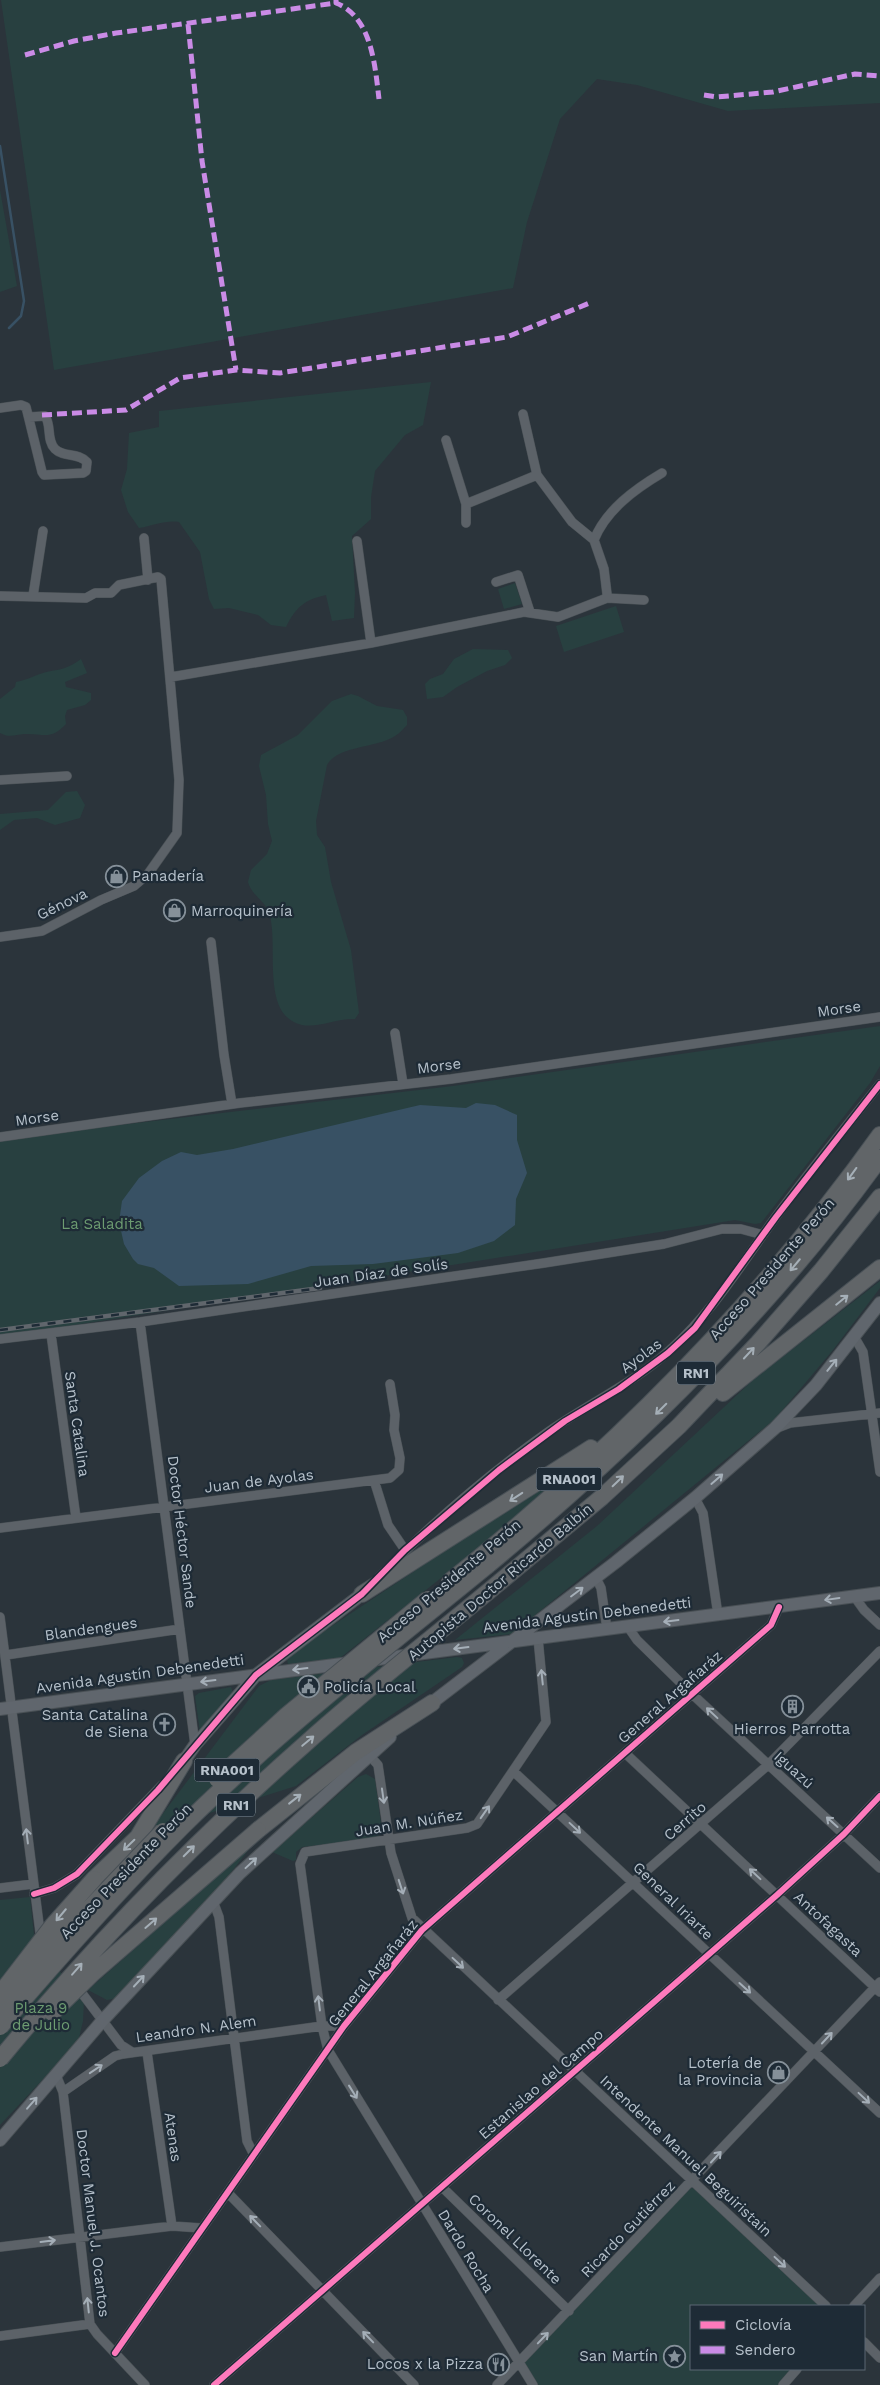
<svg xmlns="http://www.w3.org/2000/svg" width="880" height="2385" font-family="'Work Sans',sans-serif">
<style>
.green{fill:#284040}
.water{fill:#385164}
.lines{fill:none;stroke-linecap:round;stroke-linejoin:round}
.stream{stroke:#385164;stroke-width:2.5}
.street-casing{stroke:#495055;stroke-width:10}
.secondary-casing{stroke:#495055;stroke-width:14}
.highway-casing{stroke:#485056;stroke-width:18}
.street{stroke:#5c6268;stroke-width:9}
.secondary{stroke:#60666d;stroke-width:12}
.highway{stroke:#616568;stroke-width:16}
.rail-casing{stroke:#60666c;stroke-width:4.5}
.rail{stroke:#1e2b36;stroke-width:2.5;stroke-dasharray:8;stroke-linecap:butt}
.highway-bridge-casing{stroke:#485056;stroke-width:18;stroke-linecap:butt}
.highway-bridge{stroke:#616568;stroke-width:16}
.quiet{stroke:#ca8be6;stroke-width:5;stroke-dasharray:10 5;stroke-linecap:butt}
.cycleway-casing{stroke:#1e2b36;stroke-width:9}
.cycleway{stroke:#fd7abc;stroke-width:6}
.oneway{stroke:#a5afb7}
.oneway2{stroke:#a5afb8}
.oneway3{stroke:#a4aeb7}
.labels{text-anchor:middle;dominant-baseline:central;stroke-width:4.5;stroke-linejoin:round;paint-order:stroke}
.shield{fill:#1e2b36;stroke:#88949e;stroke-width:1}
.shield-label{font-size:14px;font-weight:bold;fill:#b6c1cb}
.poi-label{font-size:15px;fill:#b6c1cb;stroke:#1e2b36;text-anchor:end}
.street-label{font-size:15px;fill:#b6c1cb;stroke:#1e2b36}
.park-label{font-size:15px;fill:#6d9c71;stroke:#1e2b36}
</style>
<rect width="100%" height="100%" fill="#2b343b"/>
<path class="green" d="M 1,0 L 880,0 L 880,103 L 728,111 L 637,85 L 597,79 L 560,119 L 527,222 L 513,288 L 54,370 Z
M 0,190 L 17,286 L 0,292 Z
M 431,382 L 423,425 L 405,435 L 375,471 L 371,497 L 371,519 L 352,536 L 355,593 L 354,618 L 332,621 L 326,595 C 304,600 296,607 286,627 L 271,625 L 258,615 L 229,608 L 214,609 L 209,599 L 200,552 L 179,522 C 165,520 153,526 139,528 L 128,512 L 121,490 L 127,469 L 129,433 L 159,427 L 159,411 Z
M 515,583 L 522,604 L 504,609 L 498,589 Z
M 616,606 L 624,632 L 564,652 L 556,626 Z
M 473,649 L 508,650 L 512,658 L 505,665 L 487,671 L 457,687 L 443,697 L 427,699 L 425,684 L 430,679 L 443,674 L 454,659 Z
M 81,659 L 87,673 L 65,682 L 66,687 L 91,693 L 91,700 L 85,705 L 67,710 L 65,716 L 66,724 C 50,741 44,733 24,734 C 15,735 9,738 0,733 L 0,699 L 15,687 L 16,682 C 28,680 39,673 51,671 C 64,669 70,667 81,659 Z
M 351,694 L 358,696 L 377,706 L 403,710 L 407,717 L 407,725 C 404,728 400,733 395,736 C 375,749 338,745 327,765 L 316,821 L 317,835 L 325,847 L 331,882 L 351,950 L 359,1013 L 355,1019 C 337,1018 320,1028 302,1025 C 258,1015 281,940 268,910 C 263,900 251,894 248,882 L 251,870 L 267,854 L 272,841 L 268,824 L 266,795 L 259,766 L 261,755 L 298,735 L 332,701 Z
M 77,791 L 85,805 L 80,818 L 55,825 L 37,818 L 14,820 L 0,830 L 0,814 L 48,810 L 66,792 Z
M 880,1026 L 880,1066 L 870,1083 L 761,1223 L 755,1224 L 735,1220 L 0,1337 L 0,1139 L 453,1086 Z
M 880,1281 L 880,1288 L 833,1350 L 775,1419 L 512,1634 L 455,1640 L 597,1526 L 753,1380 Z
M 572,1466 L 489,1540 L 340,1658 L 288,1664 L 287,1660 L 320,1634 Z
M 457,1657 L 462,1658 L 464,1663 L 462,1667 L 362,1735 L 296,1786 L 149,1832 L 259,1686 L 271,1680 Z
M 231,1687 L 233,1692 L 200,1732 L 195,1696 L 199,1693 Z
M 366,1774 L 375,1779 L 382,1831 L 376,1839 L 302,1847 L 296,1852 L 296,1860 L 293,1861 L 272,1852 L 358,1777 Z
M 254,1843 L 215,1893 L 117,1998 L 107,2000 L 88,1990 Z
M 30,1897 L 34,1935 L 44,1952 L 84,2001 L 83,2021 L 78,2042 L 0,2125 L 0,1900 Z
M 692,2182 L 826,2306 L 691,2306 L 691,2369 L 797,2369 L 783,2385 L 533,2385 L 519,2363 Z"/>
<path class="water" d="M 476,1103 L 495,1105 L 517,1115 L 517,1140 L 527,1173 L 516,1199 L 515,1225 L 494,1241 L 458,1253 L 373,1264 L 311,1266 L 248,1284 L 179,1286 L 154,1268 L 138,1264 L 133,1259 L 124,1244 L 119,1222 L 122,1201 L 139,1178 L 162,1161 L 181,1152 L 197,1155 L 233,1149 L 420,1105 L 466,1108 Z"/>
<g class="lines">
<path class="stream" d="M 0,146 L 24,301 L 21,316 L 9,328"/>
<defs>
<path id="street" d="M 0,408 L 21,405 L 26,407 L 42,472 L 44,475 L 83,473 L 86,471 L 87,462 C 78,452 64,458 55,449 C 46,440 52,426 45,416 L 29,417
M 523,414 L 537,475
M 446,440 L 466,504 L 466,523
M 466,504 L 537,475 L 572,522 L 594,540
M 144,538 L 148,580
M 357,541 L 371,643
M 496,582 L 518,575 L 530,612
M 0,596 L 86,598 L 95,593 L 111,593 L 119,585 L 158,577 L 161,579 L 179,780 L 177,833 L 148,874 L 134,886 L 101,900 L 42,931 L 0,937
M 33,596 L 43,531
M 607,598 L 644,600
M 171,677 L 371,643 L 524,612 L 558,617 L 607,598 L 607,594 L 604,569 L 594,540 C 606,510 635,489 662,473
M 0,780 L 67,776
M 211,942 L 224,1055 L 232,1104
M 395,1033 L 403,1084
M 0,1137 L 240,1103 L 451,1079 L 880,1017
M 140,1322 L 195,1745
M 51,1334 L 76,1518
M 855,1338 L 863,1352 L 880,1472
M 0,1339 L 140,1322 L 544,1263 L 664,1244 L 722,1229 L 741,1229 L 763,1235
M 777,1428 L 790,1423 L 880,1413
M 374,1480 L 388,1525 L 405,1550
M 695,1498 L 703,1513 L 718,1615
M 0,1528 L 390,1478 L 399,1470 L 400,1458 L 394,1430 L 395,1415 L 390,1384
M 379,1577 C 430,1525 489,1474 548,1432 C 588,1404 634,1383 670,1350 C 713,1312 742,1263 775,1218 C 809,1172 845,1128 880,1084
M 596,1578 L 601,1588 L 607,1629
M 854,1596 L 864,1610 L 880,1625
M 0,1617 L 40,1932
M 628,1627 L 637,1640 L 692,1694 L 880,1868
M 6,1655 L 180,1629
M 625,1753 L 880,1992
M 369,1755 L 378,1765 L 391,1853 L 412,1918 L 826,2306
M 513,1771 L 880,2113
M 0,1888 L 33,1884
M 34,1894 L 54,1888 L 77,1874 L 162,1785
M 213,1901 L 219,1917 L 247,2141 L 254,2155
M 81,1992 L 121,2045 L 132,2052
M 498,2000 L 768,1765 L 880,1651
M 147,2052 L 172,2226
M 56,2075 L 63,2092 L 90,2324 L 97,2334 L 145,2385
M 63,2092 L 115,2056 L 123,2054 L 322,2026 L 344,2026
M 442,2187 L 569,2311
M 228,2193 L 414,2385
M 0,2247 L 172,2226 L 201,2228
M 854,2306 L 880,2278
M 0,2336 L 90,2324
M 864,2342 L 880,2358
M 115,2353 L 344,2026 L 422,1930 L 771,1625 L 779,1607
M 214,2385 L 777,1895 L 844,1834 L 880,1796
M 497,2385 L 880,1982
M 533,2385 L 328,2050 L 322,2026 L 300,1864 L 305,1852 L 467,1828 L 477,1824 L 546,1722 L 538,1638
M 783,2385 L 797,2369"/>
<path id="secondary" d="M 425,1708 L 616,1562 L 695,1498 L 775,1428 L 816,1385 L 880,1303
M 0,1709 L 880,1593
M 184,1761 L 195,1745 L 256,1675 L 362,1594
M 0,2140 L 103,2020 L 240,1873 L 390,1737"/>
<path id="highway" d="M 723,1393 L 880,1268
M 480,1557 C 630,1433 767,1293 880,1135
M 488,1565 C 633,1445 770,1311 880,1158
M 501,1581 L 602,1497 L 679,1426 L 758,1343 L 821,1271 L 880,1197
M 362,1594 L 591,1448
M 258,1830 L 356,1752 L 432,1703
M 94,1879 L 138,1837 L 184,1761"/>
</defs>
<use href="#street" class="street-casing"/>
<use href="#secondary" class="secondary-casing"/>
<use href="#highway" class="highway-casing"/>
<use href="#street" class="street"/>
<use href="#secondary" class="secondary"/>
<use href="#highway" class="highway"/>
<defs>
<path id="rail" d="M 0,1330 L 320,1288"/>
</defs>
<use href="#rail" class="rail-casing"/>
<use href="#rail" class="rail"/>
<defs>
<path id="highway-bridge" d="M 449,1582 L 480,1557
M 217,1779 L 287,1715 L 428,1599
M 0,1994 L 53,1925 L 94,1879
M 0,2010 L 60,1939 L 163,1831
M 52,2013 L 92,1974 L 258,1830
M 0,2027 C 59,1958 119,1890 183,1826 C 278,1732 385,1649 488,1565
M 0,2059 C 93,1946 194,1842 304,1745 C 367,1688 435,1636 501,1581"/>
</defs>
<use href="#highway-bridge" class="highway-bridge-casing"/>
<use href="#highway-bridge" class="highway-bridge"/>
<path class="quiet" d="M 336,0 L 336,3 C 372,17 375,66 379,99
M 188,24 L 202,161 L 236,370
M 25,55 L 74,41 L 116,33 L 336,3
M 704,95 L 717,97 L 773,92 L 855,74 L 880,76
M 42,415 L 126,410 L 180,378 L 236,370 L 280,373 L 507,337 L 592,302"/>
<defs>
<path id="cycleway" d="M 34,1894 L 54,1888 L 77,1874 L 158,1790 L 256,1675 L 362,1594 L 405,1550 L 499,1470 L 565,1421 L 619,1389 L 668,1353 L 695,1328 L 776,1217 L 880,1084
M 115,2353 L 344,2026 L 422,1930 L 771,1625 L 779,1607
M 214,2385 L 777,1895 L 844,1834 L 880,1796"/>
</defs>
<use href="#cycleway" class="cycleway-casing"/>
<use href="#cycleway" class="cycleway"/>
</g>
<defs><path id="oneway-shaft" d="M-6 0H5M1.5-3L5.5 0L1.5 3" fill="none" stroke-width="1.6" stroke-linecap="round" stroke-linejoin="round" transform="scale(1.25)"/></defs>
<g class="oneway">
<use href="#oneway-shaft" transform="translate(852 1174) rotate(126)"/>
<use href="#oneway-shaft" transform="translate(795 1265) rotate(130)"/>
<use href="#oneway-shaft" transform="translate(842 1300) rotate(-39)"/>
<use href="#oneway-shaft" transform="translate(749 1353) rotate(-47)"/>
<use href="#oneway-shaft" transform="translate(661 1409) rotate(135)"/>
<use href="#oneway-shaft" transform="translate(618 1481) rotate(-44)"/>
<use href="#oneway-shaft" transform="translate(516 1497) rotate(147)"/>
<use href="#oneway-shaft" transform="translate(308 1741) rotate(-40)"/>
<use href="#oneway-shaft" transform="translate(295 1799) rotate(-38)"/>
<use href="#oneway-shaft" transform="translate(129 1845) rotate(136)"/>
<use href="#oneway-shaft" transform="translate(189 1851) rotate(-45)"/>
<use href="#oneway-shaft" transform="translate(61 1915) rotate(130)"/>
<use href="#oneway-shaft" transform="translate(151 1923) rotate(-41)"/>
<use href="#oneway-shaft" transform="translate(77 1969) rotate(-49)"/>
</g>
<g class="oneway2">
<use href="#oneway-shaft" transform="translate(832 1365) rotate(-51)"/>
<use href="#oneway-shaft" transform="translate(717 1479) rotate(-41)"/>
<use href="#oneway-shaft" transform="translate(577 1592) rotate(-37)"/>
<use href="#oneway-shaft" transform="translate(832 1599) rotate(172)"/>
<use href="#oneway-shaft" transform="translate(671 1621) rotate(173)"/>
<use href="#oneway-shaft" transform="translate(461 1648) rotate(173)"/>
<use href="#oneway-shaft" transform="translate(300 1669) rotate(173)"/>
<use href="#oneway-shaft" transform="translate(208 1681) rotate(173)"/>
<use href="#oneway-shaft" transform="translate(251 1863) rotate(-43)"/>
<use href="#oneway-shaft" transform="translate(139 1981) rotate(-47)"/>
<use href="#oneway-shaft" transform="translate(32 2103) rotate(-49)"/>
</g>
<g class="oneway3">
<use href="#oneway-shaft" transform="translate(542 1677) rotate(-96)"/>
<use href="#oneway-shaft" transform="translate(712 1713) rotate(-137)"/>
<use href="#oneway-shaft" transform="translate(383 1796) rotate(82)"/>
<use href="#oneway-shaft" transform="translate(485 1812) rotate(-55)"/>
<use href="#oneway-shaft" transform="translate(832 1822) rotate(-138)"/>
<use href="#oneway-shaft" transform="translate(575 1828) rotate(43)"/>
<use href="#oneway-shaft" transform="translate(27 1836) rotate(-97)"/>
<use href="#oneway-shaft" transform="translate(755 1874) rotate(-137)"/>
<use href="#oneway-shaft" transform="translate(401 1887) rotate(72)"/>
<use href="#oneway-shaft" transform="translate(458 1963) rotate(43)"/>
<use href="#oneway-shaft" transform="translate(745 1988) rotate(42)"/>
<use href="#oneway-shaft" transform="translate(319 2003) rotate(-97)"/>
<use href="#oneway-shaft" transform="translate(827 2038) rotate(-47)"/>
<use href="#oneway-shaft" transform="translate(96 2069) rotate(-34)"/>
<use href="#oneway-shaft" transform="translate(353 2092) rotate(58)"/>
<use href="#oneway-shaft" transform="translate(864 2098) rotate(43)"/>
<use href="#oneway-shaft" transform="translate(716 2157) rotate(-47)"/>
<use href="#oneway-shaft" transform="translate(255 2221) rotate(-134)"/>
<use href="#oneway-shaft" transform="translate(48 2241) rotate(-7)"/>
<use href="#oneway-shaft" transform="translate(780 2262) rotate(43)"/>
<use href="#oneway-shaft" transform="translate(88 2305) rotate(-96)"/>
<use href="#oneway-shaft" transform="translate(368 2337) rotate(-134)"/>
<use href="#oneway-shaft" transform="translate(543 2338) rotate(-46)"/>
</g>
<defs>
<symbol id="shop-ring" viewBox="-11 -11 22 22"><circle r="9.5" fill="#1e2b36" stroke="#859099" stroke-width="1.5"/><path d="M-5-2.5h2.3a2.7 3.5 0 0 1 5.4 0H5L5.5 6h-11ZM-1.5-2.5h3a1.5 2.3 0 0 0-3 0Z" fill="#859099"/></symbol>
<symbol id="civic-ring" viewBox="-11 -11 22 22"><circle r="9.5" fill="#1e2b36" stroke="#859099" stroke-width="1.5"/><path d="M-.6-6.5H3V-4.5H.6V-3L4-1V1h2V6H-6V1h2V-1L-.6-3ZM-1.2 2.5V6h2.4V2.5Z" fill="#859099"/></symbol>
<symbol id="building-ring" viewBox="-11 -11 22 22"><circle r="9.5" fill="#1e2b36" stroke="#859099" stroke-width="1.5"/><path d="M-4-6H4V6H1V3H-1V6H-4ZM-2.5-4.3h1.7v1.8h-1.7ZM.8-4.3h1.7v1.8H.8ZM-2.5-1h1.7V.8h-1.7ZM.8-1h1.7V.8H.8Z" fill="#859099"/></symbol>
<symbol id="church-ring" viewBox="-11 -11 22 22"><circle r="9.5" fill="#1e2b36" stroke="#859099" stroke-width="1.5"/><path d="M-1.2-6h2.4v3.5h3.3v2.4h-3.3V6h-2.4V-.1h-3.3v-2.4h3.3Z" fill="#859099"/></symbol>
<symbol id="sight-ring" viewBox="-11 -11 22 22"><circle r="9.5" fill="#1e2b36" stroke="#859099" stroke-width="1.5"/><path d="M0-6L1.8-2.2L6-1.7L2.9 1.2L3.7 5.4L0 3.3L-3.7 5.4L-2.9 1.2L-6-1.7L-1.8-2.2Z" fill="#859099"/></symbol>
<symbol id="restaurant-ring" viewBox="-11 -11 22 22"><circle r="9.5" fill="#1e2b36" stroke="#859099" stroke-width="1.5"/><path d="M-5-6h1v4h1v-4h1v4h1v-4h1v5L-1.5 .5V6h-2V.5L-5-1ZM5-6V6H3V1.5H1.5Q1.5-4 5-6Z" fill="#859099"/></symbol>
</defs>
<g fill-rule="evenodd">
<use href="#shop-ring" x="104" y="864" width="25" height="25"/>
<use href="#shop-ring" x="162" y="898" width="25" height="25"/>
<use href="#civic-ring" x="296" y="1674" width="25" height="25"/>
<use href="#building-ring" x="780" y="1694" width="25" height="25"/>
<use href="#church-ring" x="152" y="1712" width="25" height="25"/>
<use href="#shop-ring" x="766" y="2060" width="25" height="25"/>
<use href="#sight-ring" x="662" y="2344" width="25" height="25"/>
<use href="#restaurant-ring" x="486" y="2352" width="25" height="25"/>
</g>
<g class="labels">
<g class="shield">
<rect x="677" y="1361.5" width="38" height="23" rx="4"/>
<rect x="536.5" y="1467.5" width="65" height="23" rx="4"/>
<rect x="194.5" y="1758.5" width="65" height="23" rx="4"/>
<rect x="217" y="1793.5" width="38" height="23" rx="4"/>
</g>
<g class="shield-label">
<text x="696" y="1373">RN1</text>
<text x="569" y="1479">RNA001</text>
<text x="227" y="1770">RNA001</text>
<text x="236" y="1805">RN1</text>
</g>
<g class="poi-label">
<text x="132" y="876" text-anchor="start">Panadería</text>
<text x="191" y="911" text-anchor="start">Marroquinería</text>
<text x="324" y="1687" text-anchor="start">Policía Local</text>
<text x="148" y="1715">Santa Catalina<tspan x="148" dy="17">de Siena</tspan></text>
<text x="792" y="1729" text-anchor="middle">Hierros Parrotta</text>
<text x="762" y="2063">Lotería de<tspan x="762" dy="17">la Provincia</tspan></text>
<text x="658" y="2356">San Martín</text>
<text x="483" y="2364">Locos x la Pizza</text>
</g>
<g class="street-label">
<text transform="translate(62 904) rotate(-26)">Génova</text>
<text transform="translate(839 1009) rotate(-8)">Morse</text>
<text transform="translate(439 1066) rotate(-7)">Morse</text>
<text transform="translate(37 1118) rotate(-8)">Morse</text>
<text transform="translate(772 1269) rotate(-49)">Acceso Presidente Perón</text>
<text transform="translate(381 1273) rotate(-8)">Juan Díaz de Solís</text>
<text transform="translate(641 1356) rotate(-37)">Ayolas</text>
<text transform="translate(77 1424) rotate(82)">Santa Catalina</text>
<text transform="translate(259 1481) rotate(-7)">Juan de Ayolas</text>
<text transform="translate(182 1532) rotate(83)">Doctor Héctor Sande</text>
<text transform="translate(449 1581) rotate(-40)">Acceso Presidente Perón</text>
<text transform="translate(500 1582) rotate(-40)">Autopista Doctor Ricardo Balbín</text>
<text transform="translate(587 1615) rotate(-7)">Avenida Agustín Debenedetti</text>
<text transform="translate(91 1629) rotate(-8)">Blandengues</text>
<text transform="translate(140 1674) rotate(-8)">Avenida Agustín Debenedetti</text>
<text transform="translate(670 1697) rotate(-41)">General Argañaráz</text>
<text transform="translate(794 1770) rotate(42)">Iguazú</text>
<text transform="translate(685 1821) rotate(-41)">Cerrito</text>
<text transform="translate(409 1823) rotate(-9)">Juan M. Núñez</text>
<text transform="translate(126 1871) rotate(-46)">Acceso Presidente Perón</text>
<text transform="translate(673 1901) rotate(44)">General Iriarte</text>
<text transform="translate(828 1924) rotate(43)">Antofagasta</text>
<text transform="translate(373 1973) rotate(-51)">General Argañaráz</text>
<text transform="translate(196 2029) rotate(-8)">Leandro N. Alem</text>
<text transform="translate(541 2084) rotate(-41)">Estanislao del Campo</text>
<text transform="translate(173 2137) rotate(82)">Atenas</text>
<text transform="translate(686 2156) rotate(43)">Intendente Manuel Beguiristain</text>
<text transform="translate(93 2223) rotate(83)">Doctor Manuel J. Ocantos</text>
<text transform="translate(628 2229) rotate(-46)">Ricardo Gutiérrez</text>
<text transform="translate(515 2239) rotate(44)">Coronel Llorente</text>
<text transform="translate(466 2251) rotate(59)">Dardo Rocha</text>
</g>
<g class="park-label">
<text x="102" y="1224">La Saladita</text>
<text x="41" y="2008">Plaza 9<tspan x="41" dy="17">de Julio</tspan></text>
</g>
</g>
<rect x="690" y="2305" width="175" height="65" fill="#1e2b36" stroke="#5b6772"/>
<rect x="700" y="2321" width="25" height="8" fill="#fd7abc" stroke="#5b6772"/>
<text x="735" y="2330" font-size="15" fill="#b6c1cb">Ciclovía</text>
<rect x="700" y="2346" width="25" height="8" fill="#ca8be6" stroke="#5b6772"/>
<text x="735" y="2355" font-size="15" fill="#b6c1cb">Sendero</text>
</svg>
